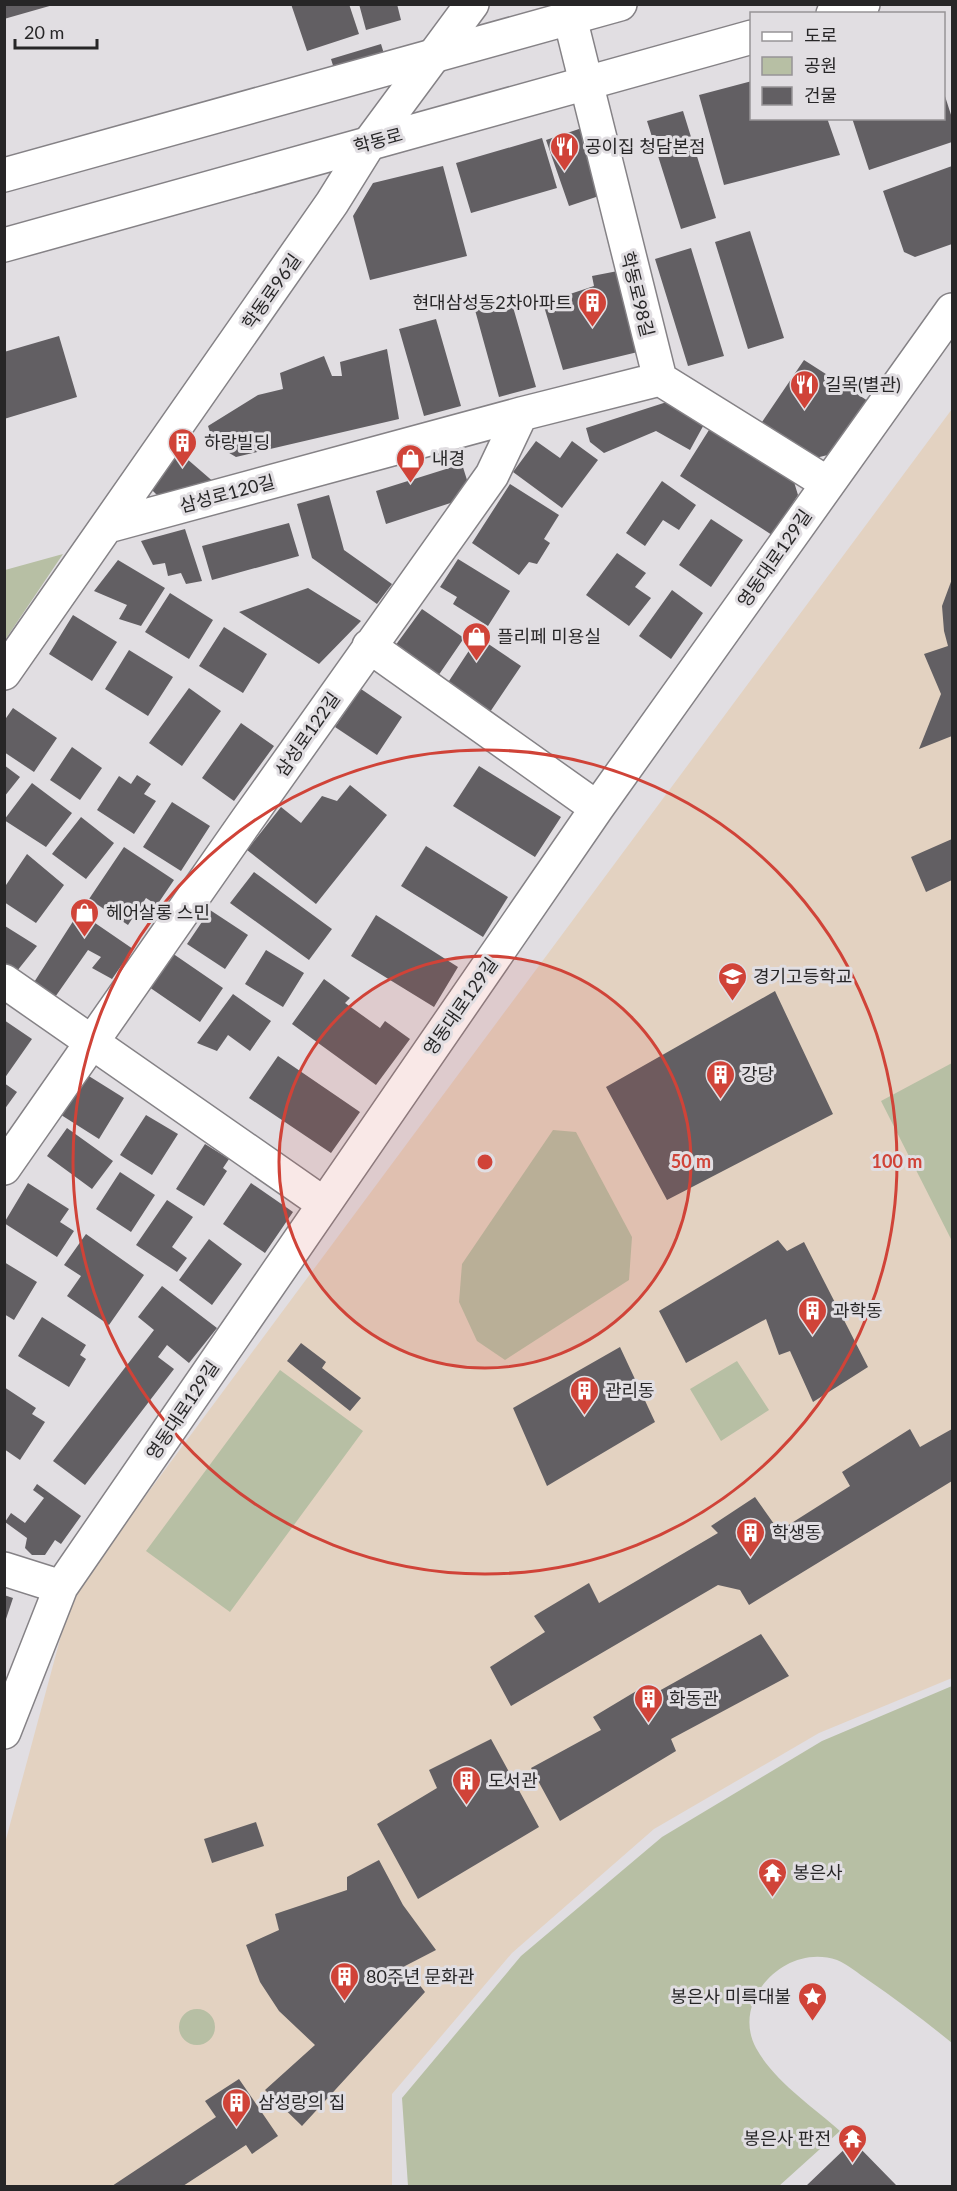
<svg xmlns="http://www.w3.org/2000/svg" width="957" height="2191" font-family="Lato,'Noto Sans KR',sans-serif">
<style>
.education{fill:#e3d2c1}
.green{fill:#b7bfa4}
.building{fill:#625f63}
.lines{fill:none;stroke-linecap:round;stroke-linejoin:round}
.minor-casing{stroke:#858286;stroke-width:36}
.major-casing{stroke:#858286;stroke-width:36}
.minor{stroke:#fff;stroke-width:33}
.major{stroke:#fff;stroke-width:33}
.ring{fill:none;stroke:#d04338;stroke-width:3}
.labels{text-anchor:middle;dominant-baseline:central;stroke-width:6;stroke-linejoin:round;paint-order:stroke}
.street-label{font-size:18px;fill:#272627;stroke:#e1dee2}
.poi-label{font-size:18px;fill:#272627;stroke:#e1dee2;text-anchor:start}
.centre{fill:#d04338;stroke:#e1dee2;stroke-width:3}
.ring-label{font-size:18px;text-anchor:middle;font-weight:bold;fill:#d04338;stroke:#e1dee2;stroke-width:6;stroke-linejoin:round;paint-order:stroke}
</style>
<rect width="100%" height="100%" fill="#e1dee2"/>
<path class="education" d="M 952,409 L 952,1678 L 819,1733 L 654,1829 L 512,1953 L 392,2094 L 392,2186 L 5,2186 L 5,1843 L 72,1595 Z"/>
<path class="green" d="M 63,554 L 5,640 L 5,570 Z
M 952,1063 L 952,1241 L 881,1101 Z
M 553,1130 L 576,1132 L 632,1237 L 629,1280 L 505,1360 L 477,1341 L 459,1302 L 462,1264 Z
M 737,1361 L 769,1410 L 721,1441 L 690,1389 Z
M 280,1370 L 363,1431 L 230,1612 L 146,1551 Z
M 952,1686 L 952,2043 C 925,2021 897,2000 868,1980 C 859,1974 847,1964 837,1960 C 786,1942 730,2000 756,2048 C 774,2081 812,2106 840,2131 L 779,2186 L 408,2186 L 402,2098 L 521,1956 L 662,1837 L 822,1741 Z
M179 2027a18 18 0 1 1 36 0a18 18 0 1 1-36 0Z"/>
<path class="building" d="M 4,4 L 53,4 L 53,5 L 4,19 Z
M 291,4 L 349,4 L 359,34 L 307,51 Z
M 359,4 L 397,4 L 401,20 L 366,30 Z
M 381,44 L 385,57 L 335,72 L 331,59 Z
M 752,81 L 752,118 L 827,118 L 840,155 L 724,185 L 699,95 Z
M 944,93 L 952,118 L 952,142 L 869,170 L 852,118 L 944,118 Z
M 683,111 L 716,218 L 681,229 L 647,121 Z
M 588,126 L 611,192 L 569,206 L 546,140 Z
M 542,138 L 557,188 L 471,213 L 456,163 Z
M 443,166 L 467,256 L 370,280 L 353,216 L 373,183 Z
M 952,166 L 952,244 L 915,257 L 904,252 L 883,191 Z
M 750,231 L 784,338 L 748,349 L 715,242 Z
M 691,248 L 724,356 L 688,366 L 655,259 Z
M 623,270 L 642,351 L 563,370 L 543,303 L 594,286 L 592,276 Z
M 511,300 L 536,387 L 499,397 L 475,310 Z
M 436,319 L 461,406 L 424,416 L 399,329 Z
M 59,336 L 77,397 L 4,419 L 4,352 Z
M 387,349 L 399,419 L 236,457 L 214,444 L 208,426 L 258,395 L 283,389 L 280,373 L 324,356 L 332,376 L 342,376 L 340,362 Z
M 804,360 L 868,401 L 832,454 L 807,460 L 760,425 Z
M 673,400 L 707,419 L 690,450 L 656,431 L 604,453 L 590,442 L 586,428 Z
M 714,422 L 791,472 L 798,495 L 772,535 L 680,476 Z
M 536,441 L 560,458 L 572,441 L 598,460 L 562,508 L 513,472 Z
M 179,452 L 216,484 L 165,503 L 152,490 Z
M 462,464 L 472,496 L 386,524 L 376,491 Z
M 662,481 L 696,505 L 679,530 L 663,520 L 645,546 L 626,533 Z
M 510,484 L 559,515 L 544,539 L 550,543 L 537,564 L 529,562 L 519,575 L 472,543 Z
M 329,495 L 344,550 L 392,584 L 377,604 L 312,558 L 297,504 Z
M 711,519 L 743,540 L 711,587 L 679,565 Z
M 289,523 L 299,556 L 212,580 L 202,546 Z
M 185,529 L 202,581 L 186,584 L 181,573 L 168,576 L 165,563 L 153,565 L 141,541 Z
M 617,553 L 646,573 L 635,587 L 651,598 L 629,626 L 586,595 Z
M 458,559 L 510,591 L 488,626 L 453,604 L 457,597 L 440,587 Z
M 118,560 L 165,588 L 141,626 L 119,619 L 127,605 L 94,591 Z
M 952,579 L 952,736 L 919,749 L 941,694 L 924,654 L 948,646 L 944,631 L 942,606 Z
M 308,588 L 361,621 L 319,664 L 239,612 Z
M 672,590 L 703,613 L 671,659 L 639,636 Z
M 170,593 L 213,620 L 189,659 L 145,632 Z
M 422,609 L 464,638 L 438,676 L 395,646 Z
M 73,615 L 117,642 L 92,681 L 49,654 Z
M 224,627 L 267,654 L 243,693 L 199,666 Z
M 478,637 L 521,666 L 490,712 L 447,684 Z
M 129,650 L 173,677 L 148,716 L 105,689 Z
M 189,688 L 221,711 L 182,766 L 149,743 Z
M 361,689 L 402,717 L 377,755 L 335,727 Z
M 13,708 L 57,738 L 34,772 L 4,752 L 4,721 Z
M 241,723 L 274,746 L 234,801 L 202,778 Z
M 72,747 L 102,768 L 80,800 L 50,780 Z
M 4,765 L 20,777 L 4,797 Z
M 479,766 L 561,817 L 535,857 L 453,806 Z
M 137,775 L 151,784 L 144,794 L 156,801 L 134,834 L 97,810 L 119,776 L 131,784 Z
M 32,783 L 72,813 L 46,847 L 4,820 Z
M 350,785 L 387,815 L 316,904 L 247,850 L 281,807 L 301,823 L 322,796 L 337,801 Z
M 172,802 L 210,826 L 181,871 L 143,847 Z
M 81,817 L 114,843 L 86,879 L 52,854 Z
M 952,839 L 952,880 L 926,892 L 911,857 Z
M 426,846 L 508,897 L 483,937 L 401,886 Z
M 124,847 L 174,880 L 157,905 L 146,898 L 128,925 L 89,899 Z
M 27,854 L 64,885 L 36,923 L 4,902 L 4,888 Z
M 254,872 L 332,929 L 309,960 L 230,903 Z
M 210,910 L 248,935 L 225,969 L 187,944 Z
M 79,912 L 133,949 L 112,979 L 92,968 L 101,957 L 88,950 L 53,1000 L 31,987 Z
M 376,915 L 458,967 L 434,1007 L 351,956 Z
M 5,926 L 37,946 L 13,976 L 5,969 Z
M 266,950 L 304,973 L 283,1007 L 245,984 Z
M 172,953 L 223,988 L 200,1022 L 149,987 Z
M 324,979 L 350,998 L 345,1003 L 380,1028 L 385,1021 L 410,1039 L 376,1085 L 292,1024 Z
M 775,991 L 833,1114 L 667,1200 L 606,1087 Z
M 233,994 L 271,1021 L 250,1051 L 228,1035 L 217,1051 L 197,1043 Z
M 4,1020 L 32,1039 L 4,1079 Z
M 278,1056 L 360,1112 L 331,1153 L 249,1098 Z
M 84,1073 L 124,1098 L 99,1139 L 58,1113 Z
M 4,1083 L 17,1092 L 4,1110 Z
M 146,1115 L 178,1134 L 152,1175 L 120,1155 Z
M 67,1128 L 113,1161 L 92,1189 L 47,1156 Z
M 205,1144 L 229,1159 L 223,1168 L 227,1171 L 204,1206 L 176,1189 Z
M 120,1172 L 155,1195 L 131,1232 L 96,1209 Z
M 28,1183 L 69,1209 L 60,1222 L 74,1231 L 57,1257 L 4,1223 Z
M 251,1183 L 293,1212 L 265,1253 L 223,1224 Z
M 167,1200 L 193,1217 L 172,1247 L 187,1258 L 177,1272 L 136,1245 Z
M 86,1234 L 144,1275 L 109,1325 L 67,1296 L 81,1276 L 64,1265 Z
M 209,1239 L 242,1264 L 212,1305 L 179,1280 Z
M 778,1240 L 787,1251 L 804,1242 L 868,1367 L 813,1402 L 790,1351 L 779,1355 L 766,1319 L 686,1363 L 659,1311 Z
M 4,1262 L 37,1282 L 14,1320 L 4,1314 Z
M 162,1286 L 217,1328 L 189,1363 L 167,1345 L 158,1357 L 174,1369 L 85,1485 L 53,1461 L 154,1330 L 138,1317 Z
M 42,1317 L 86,1345 L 80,1355 L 86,1359 L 69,1387 L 18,1356 Z
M 301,1343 L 326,1362 L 322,1368 L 361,1398 L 350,1411 L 287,1361 Z
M 620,1347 L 655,1422 L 547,1486 L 513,1408 Z
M 4,1387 L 36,1408 L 32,1414 L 45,1422 L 20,1460 L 4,1449 Z
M 910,1429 L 920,1447 L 952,1429 L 952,1481 L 749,1605 L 740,1590 L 718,1585 L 511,1706 L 490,1667 L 545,1632 L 534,1616 L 589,1583 L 599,1603 L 718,1533 L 711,1526 L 755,1497 L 779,1531 L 850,1486 L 842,1472 Z
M 37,1484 L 81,1516 L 61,1544 L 55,1540 L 45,1555 L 32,1555 L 25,1548 L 27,1538 L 5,1522 L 11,1513 L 25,1523 L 44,1498 L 33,1490 Z
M 4,1595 L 13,1598 L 5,1622 L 4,1622 Z
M 761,1634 L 789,1676 L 671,1739 L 676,1751 L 560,1821 L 531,1768 L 601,1730 L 593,1717 L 643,1687 L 659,1691 Z
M 491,1739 L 539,1827 L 418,1899 L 377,1824 L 437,1788 L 429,1770 Z
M 256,1822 L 264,1846 L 212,1863 L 204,1839 Z
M 379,1860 L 403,1905 L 436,1950 L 405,1966 L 425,1992 L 302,2126 L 265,2090 L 315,2045 L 279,2011 L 260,1982 L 246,1945 L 279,1930 L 275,1914 L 347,1890 L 347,1877 Z
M 239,2079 L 278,2136 L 252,2154 L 246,2145 L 183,2186 L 112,2186 L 216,2117 L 205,2101 Z
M 853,2141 L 896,2185 L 806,2186 Z"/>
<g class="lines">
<defs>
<path id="minor" d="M 570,18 L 660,379 L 827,483
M 108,526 L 521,414 L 660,379
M 369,646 L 597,808
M 4,673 L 332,203 L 370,142 L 472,4
M 4,981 L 324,1204
M 4,1168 L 247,820 L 492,475 L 521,414
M 4,1569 L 61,1587
M 4,1732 L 61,1587 L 597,808 L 952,310"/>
<path id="major" d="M 833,14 L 863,4
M 4,175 L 620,4
M 4,245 L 752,37"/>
</defs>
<use href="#minor" class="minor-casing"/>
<use href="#major" class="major-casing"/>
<use href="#minor" class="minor"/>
<use href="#major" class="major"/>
</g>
<circle cx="485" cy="1162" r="206" fill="#d04338" fill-opacity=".12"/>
<g class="ring">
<circle cx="485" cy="1162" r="206"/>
<circle cx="485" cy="1162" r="412"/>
</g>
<defs>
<symbol id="restaurant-pin" viewBox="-11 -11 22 30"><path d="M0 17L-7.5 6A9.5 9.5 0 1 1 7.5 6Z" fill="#d04338" stroke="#e1dee2"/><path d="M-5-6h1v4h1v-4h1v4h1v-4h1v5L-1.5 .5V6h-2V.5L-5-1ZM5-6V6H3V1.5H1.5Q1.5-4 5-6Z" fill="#fff"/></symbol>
<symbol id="building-pin" viewBox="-11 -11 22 30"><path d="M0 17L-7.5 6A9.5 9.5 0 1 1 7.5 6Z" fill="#d04338" stroke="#e1dee2"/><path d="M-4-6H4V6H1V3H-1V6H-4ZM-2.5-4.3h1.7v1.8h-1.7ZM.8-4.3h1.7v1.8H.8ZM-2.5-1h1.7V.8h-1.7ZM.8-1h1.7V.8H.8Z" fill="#fff"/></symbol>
<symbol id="shop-pin" viewBox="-11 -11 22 30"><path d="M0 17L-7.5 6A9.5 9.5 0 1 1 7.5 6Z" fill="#d04338" stroke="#e1dee2"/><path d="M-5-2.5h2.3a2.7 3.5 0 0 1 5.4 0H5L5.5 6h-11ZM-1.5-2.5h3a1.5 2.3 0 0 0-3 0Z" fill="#fff"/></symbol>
<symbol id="school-pin" viewBox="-11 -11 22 30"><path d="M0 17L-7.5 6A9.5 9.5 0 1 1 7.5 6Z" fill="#d04338" stroke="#e1dee2"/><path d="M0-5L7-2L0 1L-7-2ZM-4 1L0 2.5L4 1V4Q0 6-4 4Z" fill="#fff"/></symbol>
<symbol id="temple-pin" viewBox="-11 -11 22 30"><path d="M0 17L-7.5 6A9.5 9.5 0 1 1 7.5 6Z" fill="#d04338" stroke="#e1dee2"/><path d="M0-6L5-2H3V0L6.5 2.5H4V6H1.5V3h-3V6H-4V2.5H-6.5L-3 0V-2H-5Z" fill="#fff"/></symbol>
<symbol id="sight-pin" viewBox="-11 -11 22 30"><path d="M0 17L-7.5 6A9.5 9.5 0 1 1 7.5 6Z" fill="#d04338" stroke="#e1dee2"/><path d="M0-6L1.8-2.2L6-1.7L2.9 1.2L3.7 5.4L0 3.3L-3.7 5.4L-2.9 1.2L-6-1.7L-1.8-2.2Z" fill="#fff"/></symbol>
</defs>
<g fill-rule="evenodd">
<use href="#restaurant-pin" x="548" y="130" width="33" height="45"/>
<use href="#building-pin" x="576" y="286" width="33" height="45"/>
<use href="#restaurant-pin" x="788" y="368" width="33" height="45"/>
<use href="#building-pin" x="166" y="426" width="33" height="45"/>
<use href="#shop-pin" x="394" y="442" width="33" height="45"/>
<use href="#shop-pin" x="460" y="620" width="33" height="45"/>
<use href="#shop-pin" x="68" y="896" width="33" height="45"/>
<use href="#school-pin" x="716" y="960" width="33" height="45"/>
<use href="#building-pin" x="704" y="1058" width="33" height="45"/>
<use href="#building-pin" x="796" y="1294" width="33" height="45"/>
<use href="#building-pin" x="568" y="1374" width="33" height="45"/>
<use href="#building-pin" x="734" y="1516" width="33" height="45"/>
<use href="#building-pin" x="632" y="1682" width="33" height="45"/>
<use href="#building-pin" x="450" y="1764" width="33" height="45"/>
<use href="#temple-pin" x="756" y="1856" width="33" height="45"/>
<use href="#building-pin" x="328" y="1960" width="33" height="45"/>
<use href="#sight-pin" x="796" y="1980" width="33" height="45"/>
<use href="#building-pin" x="220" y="2086" width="33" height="45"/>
<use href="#temple-pin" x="836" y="2122" width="33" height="45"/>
</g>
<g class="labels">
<g class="street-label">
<text transform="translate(378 140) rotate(-15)">학동로</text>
<text transform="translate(271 291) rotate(-55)">학동로96길</text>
<text transform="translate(638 294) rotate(76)">학동로98길</text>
<text transform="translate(227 493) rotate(-15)">삼성로120길</text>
<text transform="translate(774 558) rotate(-55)">영동대로129길</text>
<text transform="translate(307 734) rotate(-55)">삼성로122길</text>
<text transform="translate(460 1006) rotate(-55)">영동대로129길</text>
<text transform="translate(182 1410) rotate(-56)">영동대로129길</text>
</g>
<g class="poi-label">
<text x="585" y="146">공이집 청담본점</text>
<text x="572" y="302" text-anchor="end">현대삼성동2차아파트</text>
<text x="825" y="384">길목(별관)</text>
<text x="204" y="442">하랑빌딩</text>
<text x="432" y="458">내경</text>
<text x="497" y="636">플리페 미용실</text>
<text x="106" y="912">헤어살롱 스민</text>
<text x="753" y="976">경기고등학교</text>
<text x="741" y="1074">강당</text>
<text x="833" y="1310">과학동</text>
<text x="605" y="1390">관리동</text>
<text x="772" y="1532">학생동</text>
<text x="669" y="1698">화동관</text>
<text x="488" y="1780">도서관</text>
<text x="793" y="1872">봉은사</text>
<text x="366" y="1976">80주년 문화관</text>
<text x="791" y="1996" text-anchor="end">봉은사 미륵대불</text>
<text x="258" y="2102">삼성랑의 집</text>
<text x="831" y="2138" text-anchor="end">봉은사 판전</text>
</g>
</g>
<circle cx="485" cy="1162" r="9" class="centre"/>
<g class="ring-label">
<text x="691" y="1168">50 m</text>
<text x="897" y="1168">100 m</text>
</g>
<rect width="957" height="2191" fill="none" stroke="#272627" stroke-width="12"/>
<rect x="750" y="12" width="195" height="108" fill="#e1dee2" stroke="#979497" stroke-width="1.5"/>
<rect x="762" y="32" width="30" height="9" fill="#ffffff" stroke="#979497" stroke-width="1.5"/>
<text x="804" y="42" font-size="18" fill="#272627">도로</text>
<rect x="762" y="57" width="30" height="18" fill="#b7bfa4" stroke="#979497" stroke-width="1.5"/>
<text x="804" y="72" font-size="18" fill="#272627">공원</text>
<rect x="762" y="87" width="30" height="18" fill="#625f63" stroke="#979497" stroke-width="1.5"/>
<text x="804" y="102" font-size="18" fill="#272627">건물</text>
<path d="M15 39v9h82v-9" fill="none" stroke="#272627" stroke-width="3"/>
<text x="24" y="39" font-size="18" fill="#272627" stroke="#e1dee2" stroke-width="4.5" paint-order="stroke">20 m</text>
</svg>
